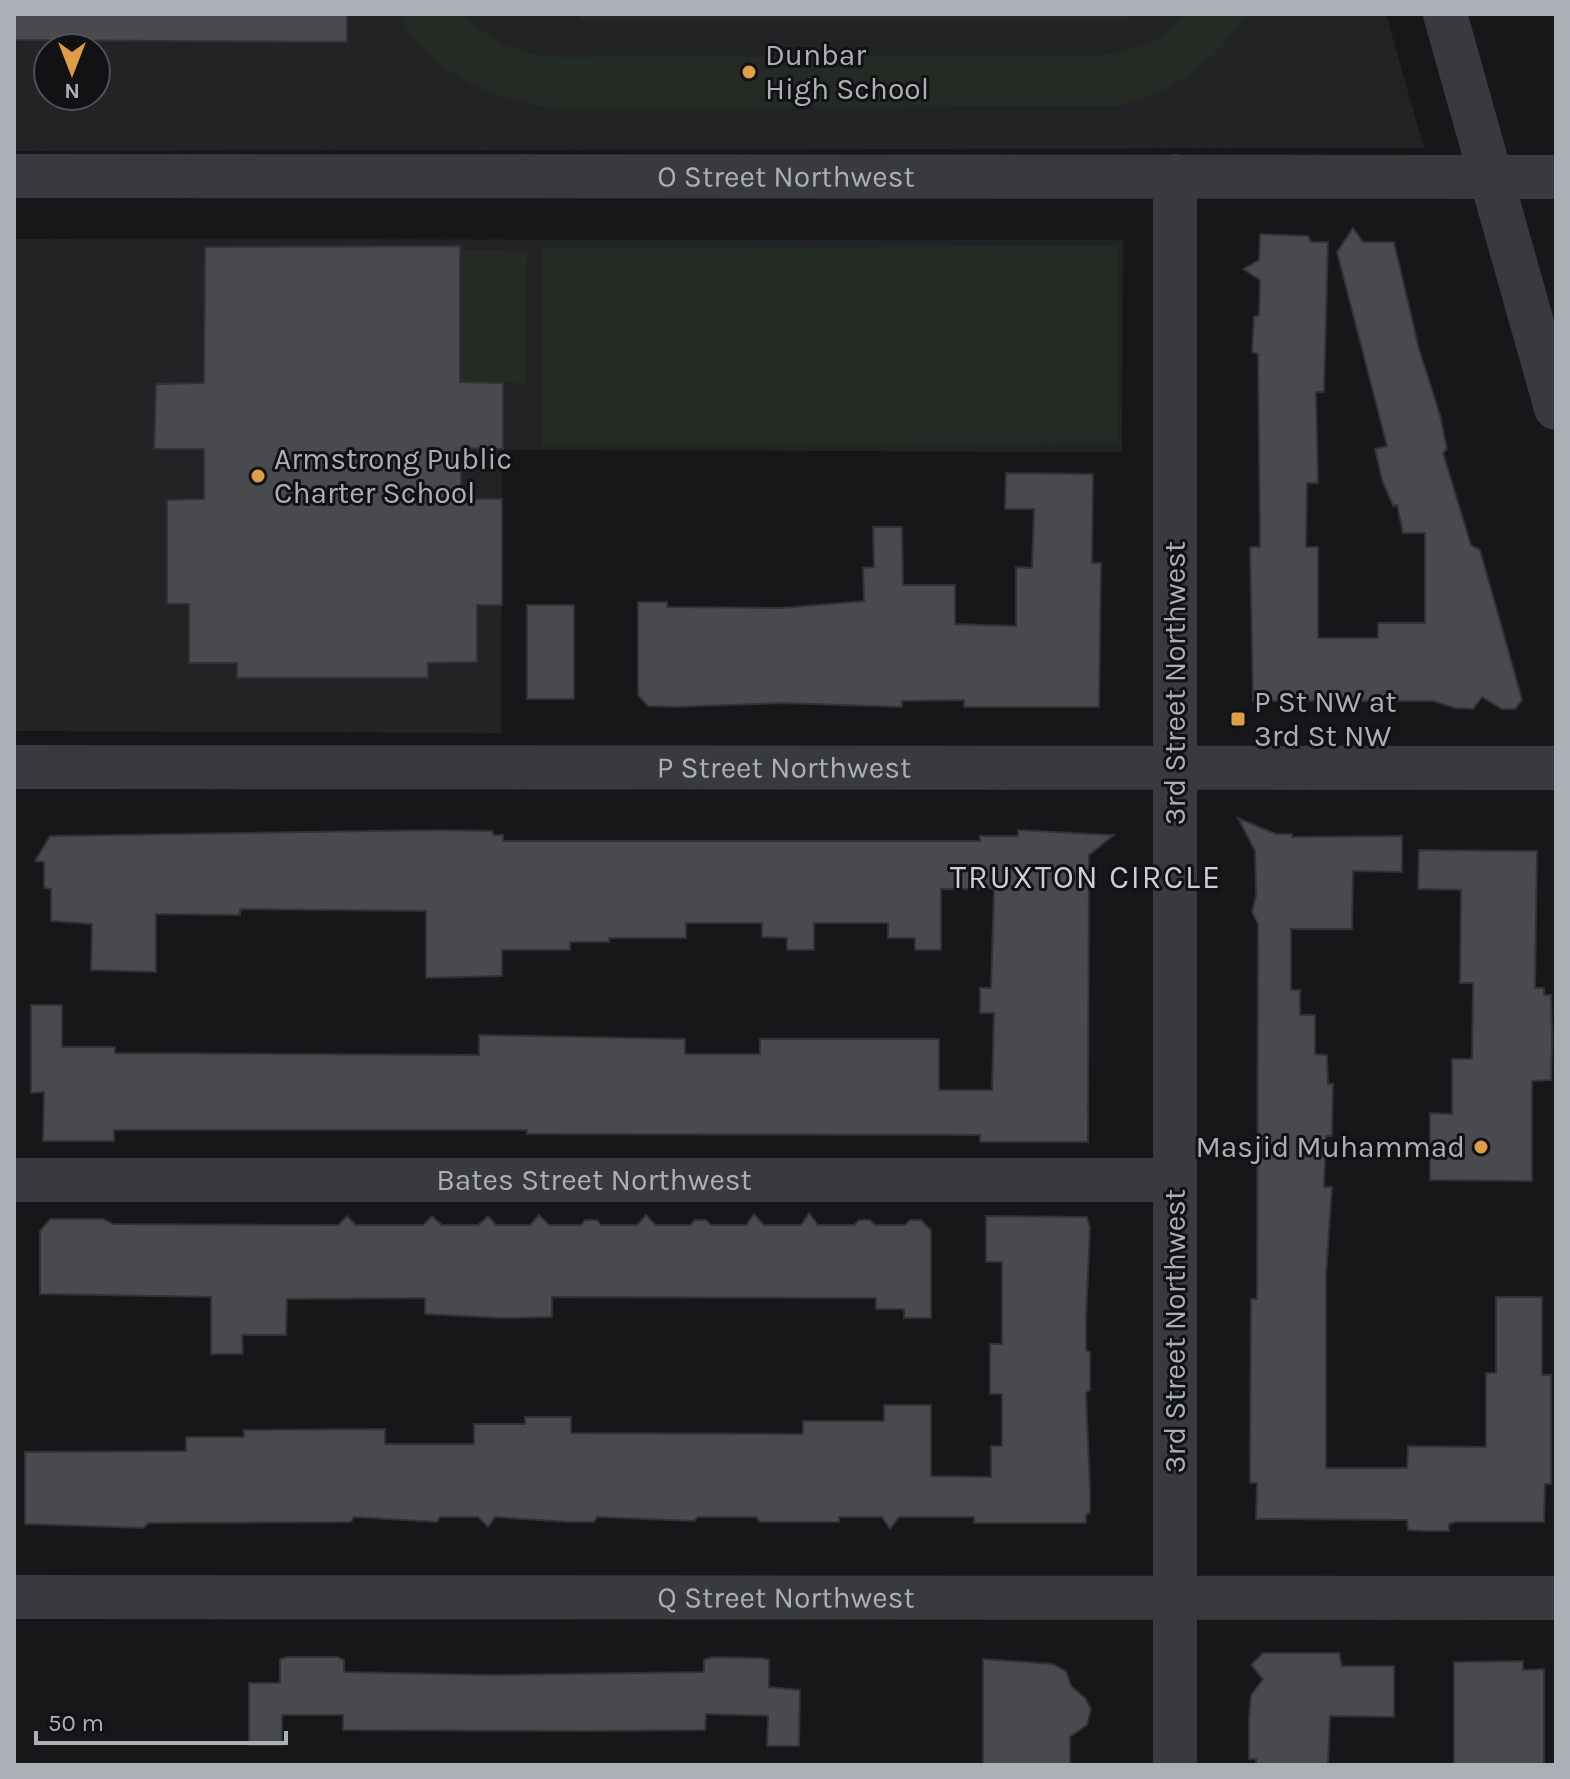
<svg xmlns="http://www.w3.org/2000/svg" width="1570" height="1779" font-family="Karla,sans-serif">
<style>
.built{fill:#232326;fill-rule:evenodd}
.green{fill:#242a24}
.building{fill:#494a4e;stroke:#313235;stroke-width:2}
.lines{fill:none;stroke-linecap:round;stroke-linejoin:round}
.minor{stroke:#383a3d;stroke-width:44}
.poi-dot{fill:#df9d48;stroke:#121214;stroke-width:3}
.labels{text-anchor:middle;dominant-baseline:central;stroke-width:6;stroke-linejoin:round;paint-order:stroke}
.poi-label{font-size:30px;fill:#abb0b7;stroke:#121214;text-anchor:start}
.street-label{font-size:30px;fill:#abb0b7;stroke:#121214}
.neighbourhood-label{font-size:32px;letter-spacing:2px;fill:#cbced4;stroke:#121214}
</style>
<rect width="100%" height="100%" fill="#171719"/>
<path class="built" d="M 14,14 L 1386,14 L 1424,148 L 14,151 ZM 48,48 L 96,48 L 96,96 L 48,96 Z
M 14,239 L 1123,240 L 1122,452 L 502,450 L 501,733 L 14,731 Z"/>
<path class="green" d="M 399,14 L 464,14 C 489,42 517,52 553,57 L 1094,56 C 1129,53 1163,42 1186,14 L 1247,14 C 1216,61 1175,92 1120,106 L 561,109 C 498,103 428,75 399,14 Z
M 580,14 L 1128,14 L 1128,21 L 580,20 Z
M 1118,246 L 1118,443 L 542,445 L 541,248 Z
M 460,249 L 527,251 L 526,383 L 460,382 Z"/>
<path class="building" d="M 14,14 L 347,14 L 347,42 L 14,40 Z
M 1353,228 L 1363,242 L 1394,242 L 1419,349 L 1440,415 L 1447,449 L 1443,453 L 1471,545 L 1480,550 L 1520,692 L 1522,700 L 1515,709 L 1502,709 L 1482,697 L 1473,709 L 1455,708 L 1433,701 L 1253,701 L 1250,547 L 1260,547 L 1258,354 L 1252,352 L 1254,317 L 1259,315 L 1260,280 L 1243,269 L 1259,260 L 1260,234 L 1308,236 L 1311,242 L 1328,242 L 1324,392 L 1316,392 L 1318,483 L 1307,483 L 1306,547 L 1318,547 L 1318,638 L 1378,638 L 1378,623 L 1425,623 L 1425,533 L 1403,533 L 1397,505 L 1393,506 L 1382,480 L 1375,449 L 1387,446 L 1337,252 Z
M 460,246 L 460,382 L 503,383 L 503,449 L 461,448 L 461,499 L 502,499 L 502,605 L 477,605 L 477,662 L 428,663 L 428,678 L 237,678 L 237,663 L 189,663 L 189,604 L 167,604 L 167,500 L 204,499 L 204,449 L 154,449 L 156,384 L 204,383 L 205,247 Z
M 1006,473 L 1093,474 L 1092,563 L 1101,563 L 1099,707 L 964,707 L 964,700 L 902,701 L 902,707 L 782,703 L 675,707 L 648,706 L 638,695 L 638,602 L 667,602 L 667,607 L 782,608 L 864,601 L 863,568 L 874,567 L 873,527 L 902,527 L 903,585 L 955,585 L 955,624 L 1016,626 L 1016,567 L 1032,568 L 1034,509 L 1005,509 Z
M 527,605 L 574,605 L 574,699 L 527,699 Z
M 1238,818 L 1276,834 L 1292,834 L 1292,837 L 1402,836 L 1402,872 L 1353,871 L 1352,929 L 1291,929 L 1291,990 L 1300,990 L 1300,1015 L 1315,1015 L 1315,1054 L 1327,1055 L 1328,1084 L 1333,1084 L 1332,1136 L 1326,1136 L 1324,1187 L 1332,1187 L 1326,1275 L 1326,1468 L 1407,1468 L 1408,1446 L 1486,1447 L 1486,1373 L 1496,1373 L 1496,1297 L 1542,1297 L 1542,1375 L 1551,1375 L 1551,1484 L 1545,1484 L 1544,1522 L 1456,1522 L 1449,1524 L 1449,1531 L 1425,1531 L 1408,1530 L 1407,1520 L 1256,1519 L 1257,1483 L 1250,1483 L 1250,1458 L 1251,1299 L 1257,1299 L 1258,924 L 1252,912 L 1256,896 L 1255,851 Z
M 438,830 L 492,831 L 494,835 L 503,835 L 503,841 L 980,841 L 980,836 L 1018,836 L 1018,830 L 1114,835 L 1089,855 L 1088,1142 L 980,1142 L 980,1135 L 527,1134 L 527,1130 L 114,1130 L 114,1141 L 43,1141 L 44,1092 L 31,1093 L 31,1005 L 62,1005 L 62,1047 L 115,1047 L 115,1053 L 479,1055 L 479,1035 L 685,1039 L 685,1054 L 760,1054 L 760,1039 L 939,1039 L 939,1090 L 992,1090 L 994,1013 L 980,1013 L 980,988 L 991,988 L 994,889 L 941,889 L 941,950 L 915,950 L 915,938 L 888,938 L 888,923 L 814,923 L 814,950 L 787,950 L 787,938 L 762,937 L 762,923 L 686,923 L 686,938 L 609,938 L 609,942 L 570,942 L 570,950 L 502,950 L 502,976 L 426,978 L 426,911 L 240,909 L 240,915 L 156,914 L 156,972 L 91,970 L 92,924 L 51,921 L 51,889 L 44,888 L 44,862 L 35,861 L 50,836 Z
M 1419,850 L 1537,851 L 1535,988 L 1544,988 L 1544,995 L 1551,995 L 1552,1041 L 1551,1080 L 1532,1081 L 1532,1181 L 1430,1180 L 1430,1113 L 1452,1114 L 1452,1059 L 1472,1059 L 1473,983 L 1460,983 L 1461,890 L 1418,889 Z
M 809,1213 L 818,1225 L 854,1225 L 859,1220 L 870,1220 L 875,1225 L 905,1225 L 910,1220 L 921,1220 L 931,1230 L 931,1318 L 904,1318 L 904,1309 L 876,1309 L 876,1298 L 552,1297 L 552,1317 L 502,1318 L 425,1314 L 425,1298 L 287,1299 L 286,1335 L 242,1335 L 243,1354 L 211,1354 L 211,1297 L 40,1294 L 40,1231 L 50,1219 L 103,1219 L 113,1224 L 338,1225 L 347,1216 L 356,1225 L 423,1225 L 432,1216 L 442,1225 L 478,1225 L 488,1216 L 496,1225 L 530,1225 L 539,1215 L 549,1225 L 581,1225 L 585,1220 L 597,1220 L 601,1225 L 637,1225 L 646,1215 L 656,1225 L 690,1225 L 695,1220 L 706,1220 L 711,1225 L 746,1225 L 754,1214 L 764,1225 L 801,1225 Z
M 986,1216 L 1087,1217 L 1090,1227 L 1086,1320 L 1086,1350 L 1090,1352 L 1090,1390 L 1086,1393 L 1090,1489 L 1090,1513 L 1086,1515 L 1086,1523 L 974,1523 L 974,1517 L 899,1517 L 890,1529 L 882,1517 L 839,1517 L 839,1522 L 760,1522 L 756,1517 L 698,1517 L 694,1521 L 597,1517 L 594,1522 L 568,1522 L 495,1517 L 488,1527 L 478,1517 L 440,1517 L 437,1522 L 354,1517 L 351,1522 L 149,1523 L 143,1528 L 25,1524 L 25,1452 L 186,1451 L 186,1437 L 244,1437 L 244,1430 L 385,1429 L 385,1444 L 474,1444 L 474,1424 L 525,1424 L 525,1417 L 571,1417 L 571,1433 L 803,1434 L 803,1421 L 884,1421 L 884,1405 L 931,1405 L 931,1476 L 991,1477 L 991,1446 L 1002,1446 L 1002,1394 L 990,1394 L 990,1344 L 1002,1344 L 1002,1262 L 986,1262 Z
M 1263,1653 L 1339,1653 L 1342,1666 L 1394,1666 L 1394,1717 L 1330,1716 L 1328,1765 L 1256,1765 L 1256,1759 L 1249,1759 L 1249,1717 L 1251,1695 L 1263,1679 L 1251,1665 Z
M 287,1657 L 338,1657 L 344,1660 L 344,1672 L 495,1675 L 704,1672 L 704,1660 L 712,1657 L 762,1658 L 769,1660 L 769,1687 L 800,1690 L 799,1746 L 767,1746 L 768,1716 L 706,1714 L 705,1730 L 589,1731 L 343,1730 L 343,1715 L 282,1715 L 282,1745 L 249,1745 L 249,1683 L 280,1683 L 280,1659 Z
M 983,1659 L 1053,1664 L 1066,1671 L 1071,1686 L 1085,1698 L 1091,1709 L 1087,1725 L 1070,1737 L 1070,1765 L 983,1765 Z
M 1523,1661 L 1523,1670 L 1544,1669 L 1544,1765 L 1454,1765 L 1454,1662 Z"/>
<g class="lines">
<g class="minor">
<path d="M 1445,14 L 1556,408"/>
<path id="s1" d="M 14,176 L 1556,177"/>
<path id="s2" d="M 14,767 L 1556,768"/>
<path id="s3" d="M 14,1180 L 1175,1180"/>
<path id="s4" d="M 14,1597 L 1556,1598"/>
<path d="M 1175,1765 L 1175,176"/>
</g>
</g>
<g class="poi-dot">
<circle cx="749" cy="72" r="8"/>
<circle cx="258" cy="476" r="8"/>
<rect x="1230" y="711" width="16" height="16" rx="4"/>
<circle cx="1481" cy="1147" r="8"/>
</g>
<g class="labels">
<g class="poi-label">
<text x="765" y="55">Dunbar<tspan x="765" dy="34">High School</tspan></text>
<text x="274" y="459">Armstrong Public<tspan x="274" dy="34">Charter School</tspan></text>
<text x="1254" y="702">P St NW at<tspan x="1254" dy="34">3rd St NW</tspan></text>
<text x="1465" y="1147" text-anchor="end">Masjid Muhammad</text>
</g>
<g class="street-label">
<text stroke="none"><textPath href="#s1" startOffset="772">O Street Northwest</textPath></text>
<text transform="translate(1175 683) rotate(-90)">3rd Street Northwest</text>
<text stroke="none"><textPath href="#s2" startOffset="770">P Street Northwest</textPath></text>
<text stroke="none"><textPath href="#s3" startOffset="580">Bates Street Northwest</textPath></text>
<text transform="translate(1175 1331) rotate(-90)">3rd Street Northwest</text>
<text stroke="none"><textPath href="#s4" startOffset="772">Q Street Northwest</textPath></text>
</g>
<g class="neighbourhood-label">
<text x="1086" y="877">TRUXTON CIRCLE</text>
</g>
</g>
<rect width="1570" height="1779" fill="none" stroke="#abb0b7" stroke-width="32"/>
<g transform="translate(72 72) rotate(180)"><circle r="38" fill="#121214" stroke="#4f5155" stroke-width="2"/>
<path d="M0-6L14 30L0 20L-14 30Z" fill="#df9d48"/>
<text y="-12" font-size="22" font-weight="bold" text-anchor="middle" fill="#abb0b7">N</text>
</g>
<path d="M36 1731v12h250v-12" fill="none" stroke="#abb0b7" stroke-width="4"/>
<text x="48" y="1731" font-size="24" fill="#abb0b7" stroke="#121214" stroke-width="6" paint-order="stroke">50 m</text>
</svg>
